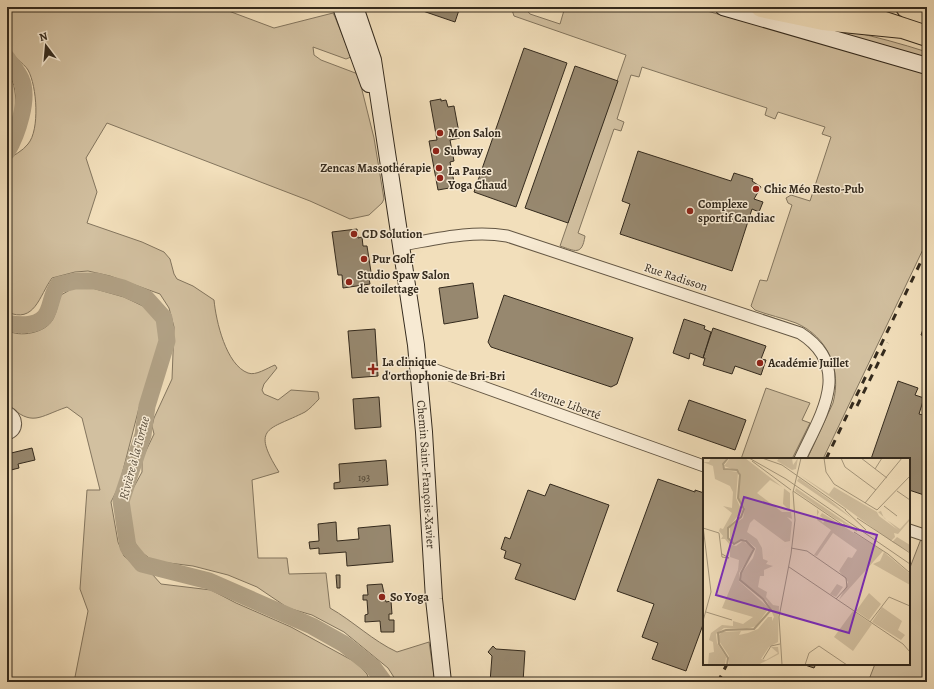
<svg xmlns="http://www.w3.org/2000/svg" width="934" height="689" font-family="Alegreya,serif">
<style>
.green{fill:#d2c0a0;stroke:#83755e}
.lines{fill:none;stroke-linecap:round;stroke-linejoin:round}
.river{stroke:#b1a185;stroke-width:17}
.building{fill:#97886f;stroke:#342a1d}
.street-casing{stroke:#645744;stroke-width:13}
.secondary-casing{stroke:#342a1d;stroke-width:18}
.highway-casing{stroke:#342a1d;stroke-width:22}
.street{stroke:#f7ead3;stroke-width:11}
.secondary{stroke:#f7ead3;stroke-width:16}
.highway{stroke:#f2dfbb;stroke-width:20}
.rail{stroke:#342a1d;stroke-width:3;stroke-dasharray:7 7;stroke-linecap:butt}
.poi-dot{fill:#8f2418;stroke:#f7ead3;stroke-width:1.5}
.labels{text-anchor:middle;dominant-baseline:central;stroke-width:3;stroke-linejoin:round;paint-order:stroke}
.number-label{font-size:10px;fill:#4d4232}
.poi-label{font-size:12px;font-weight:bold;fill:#342a1d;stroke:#f7ead3;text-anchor:start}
.street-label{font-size:12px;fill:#342a1d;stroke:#f7ead3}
.water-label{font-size:13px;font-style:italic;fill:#5a4e3c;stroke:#f7ead3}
.inset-river{fill:none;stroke:#b1a185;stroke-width:2}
.inset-road{fill:none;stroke:#a6977c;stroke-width:1}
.view{fill:#7b2cbf;fill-opacity:0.15;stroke:#7b2cbf;stroke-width:2}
.inset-edge{fill:none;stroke:#342a1d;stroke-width:2}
</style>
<rect width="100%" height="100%" fill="#f2dfbb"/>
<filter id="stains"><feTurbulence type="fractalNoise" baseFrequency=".005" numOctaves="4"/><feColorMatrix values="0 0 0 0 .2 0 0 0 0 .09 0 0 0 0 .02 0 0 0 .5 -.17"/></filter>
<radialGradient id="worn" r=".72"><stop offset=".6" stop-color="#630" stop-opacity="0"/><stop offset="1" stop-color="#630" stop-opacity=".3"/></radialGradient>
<path class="green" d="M 7,7 L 218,7 L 274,28 L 333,13 L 335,17 L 351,57 L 346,59 L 313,47 L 314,55 L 321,60 L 358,74 L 374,138 L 384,199 L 382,203 L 369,215 L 350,219 L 310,201 L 107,123 L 86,158 L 97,192 L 87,223 L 142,242 L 164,252 L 170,259 L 174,274 L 177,279 L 193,286 L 214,300 C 216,321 226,365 248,373 C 256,376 267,368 275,365 L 277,368 L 264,384 L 262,390 L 264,394 L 278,400 L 291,390 L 318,392 L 319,399 C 315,403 310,409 305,412 C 270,430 250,426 279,472 L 252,480 L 258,558 L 287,558 L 289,574 L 326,573 L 330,608 C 353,621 373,641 397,652 L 429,642 L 435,682 L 397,682 L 388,668 L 344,632 L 312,615 L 288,608 L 257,587 L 228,575 L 193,566 L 153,561 L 140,551 L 133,539 L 128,524 L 126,507 L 130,494 L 142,472 L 142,459 L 154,434 L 152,426 L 154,418 L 172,379 L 174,327 L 169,308 L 160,294 L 110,276 L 88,271 L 75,272 L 52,278 C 39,296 35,324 7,312 L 7,161 C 13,155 23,151 28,144 C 40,130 37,86 28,70 C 24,63 9,55 7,44 C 5,33 7,18 7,7 Z
M 511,7 L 524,7 L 530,14 L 560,24 L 565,7 L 693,7 L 927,73 L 927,241 L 823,459 L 807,459 L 833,403 C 842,370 828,337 796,323 C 783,318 768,315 755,310 L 751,306 L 760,280 L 767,281 L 792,205 L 788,203 L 786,198 L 791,195 L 810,201 L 831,137 L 822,134 L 825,127 L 778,112 L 775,119 L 765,115 L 767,108 L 642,67 L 639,77 L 631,75 L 617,119 L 624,122 L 621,131 L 614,129 L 578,233 L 585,236 C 582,256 575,251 560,246 L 626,55 L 514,16 Z
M 769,14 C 823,25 875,35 927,52 L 927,62 Z
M 7,69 C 19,87 19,123 7,141 Z
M 75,287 L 92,288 L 124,297 L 147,308 L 157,320 L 162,337 L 139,408 L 119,486 L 111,502 L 118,542 L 124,556 L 135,565 L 152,574 L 161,584 L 211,590 L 236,603 L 291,627 L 357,663 L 367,674 L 370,682 L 74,682 L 88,611 L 80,589 L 87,490 L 100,490 L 82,418 L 67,407 C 38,417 33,427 8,405 L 10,387 L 7,376 L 7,330 C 19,338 46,333 53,319 C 57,312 58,302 61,295 Z
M 766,388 L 810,403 L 802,420 L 810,423 L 792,459 L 741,459 Z
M 921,539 L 927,542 L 927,682 L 868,682 L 875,664 L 909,664 L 909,570 Z"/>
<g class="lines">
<path class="river" d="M 7,58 C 11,65 18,71 21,79 C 30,98 17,135 7,152
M 7,323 C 21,326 42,327 48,311 C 52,302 52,293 58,285 L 75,281 L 96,281 L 123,288 L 146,298 L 164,318 L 167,341 L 147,406 L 143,435 L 121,501 L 128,547 L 142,564 L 209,581 L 312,626 L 344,644 L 373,667 L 384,682"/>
</g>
<path class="building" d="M 417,7 L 460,7 L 455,22 L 417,9 Z
M 524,48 L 567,63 L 516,207 L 474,192 Z
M 575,66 L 618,81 L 568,223 L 525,208 Z
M 441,99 L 441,101 L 446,100 L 448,107 L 454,106 L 460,138 L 450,140 L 454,161 L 450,162 L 455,187 L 438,190 L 429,141 L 437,140 L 430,101 Z
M 638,151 L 731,181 L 734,173 L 753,179 L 752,181 L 761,187 L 754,199 L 763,202 L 759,212 L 752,209 L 732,271 L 620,234 L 630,204 L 622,201 Z
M 357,229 L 358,238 L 362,237 L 363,246 L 367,246 L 371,272 L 368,273 L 370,284 L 343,288 L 342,275 L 338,275 L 332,232 Z
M 473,283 L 478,318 L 444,324 L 439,288 Z
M 504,295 L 633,338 L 617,384 L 611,387 L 491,347 L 488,342 Z
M 927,318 L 927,337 L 921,335 Z
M 684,319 L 705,326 L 704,329 L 711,332 L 703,358 L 690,353 L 689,359 L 673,353 Z
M 713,328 L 766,346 L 761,359 L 766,360 L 761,375 L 735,366 L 732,374 L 703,365 L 705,358 L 703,358 Z
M 375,329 L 378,376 L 352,378 L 348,331 Z
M 898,381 L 918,388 L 915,395 L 924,398 L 919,414 L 927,416 L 927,496 L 909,490 L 909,459 L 871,459 Z
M 379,397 L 381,427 L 355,429 L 353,399 Z
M 689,400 L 746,420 L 735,450 L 678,430 Z
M 32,448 L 35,460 L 18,464 L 19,468 L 7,471 L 7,454 Z
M 386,460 L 388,485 L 334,489 L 334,483 L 340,482 L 339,464 Z
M 658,479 L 695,492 L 695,490 L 704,493 L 704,622 L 686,671 L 652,659 L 658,643 L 642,637 L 654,604 L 617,591 Z
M 550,484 L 609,505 L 575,600 L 515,579 L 521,564 L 504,558 L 506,551 L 501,549 L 505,537 L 510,539 L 528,490 L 545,496 Z
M 336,522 L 337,541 L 359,539 L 358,528 L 390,525 L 393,562 L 347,566 L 346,552 L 319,554 L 319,548 L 310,549 L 309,542 L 319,541 L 318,524 Z
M 336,575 L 340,575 L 340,588 L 337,588 Z
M 382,584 L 386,602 L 391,601 L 392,614 L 389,614 L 389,620 L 394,620 L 394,632 L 381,632 L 380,621 L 365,622 L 365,615 L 368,614 L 367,600 L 363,600 L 363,595 L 368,595 L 367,585 Z
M 493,646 L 496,649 L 525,651 L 523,682 L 490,682 L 492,656 L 488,652 Z
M 802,664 L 816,664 L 814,668 Z"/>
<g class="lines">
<defs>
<path id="street" d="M 402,245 C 437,239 471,230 507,236 L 800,333 C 854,367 820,416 800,459
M 419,369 L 433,369 L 704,466
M 7,412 C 18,416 19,431 7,434
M 909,530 L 927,536"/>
<g id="secondary">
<path d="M 341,7 L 369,84"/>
<path id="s1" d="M 355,7 L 373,60 L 416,345 L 424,432 L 434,599 L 443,682"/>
<path d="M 723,7 L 927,66"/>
</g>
<path id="highway" d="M 761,7 L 823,20 L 903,28
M 839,7 L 927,36
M 906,7 L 927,14"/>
</defs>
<use href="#street" class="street-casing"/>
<use href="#secondary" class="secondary-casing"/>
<use href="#highway" class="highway-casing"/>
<use href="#street" class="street"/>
<use href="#secondary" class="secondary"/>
<use href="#highway" class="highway"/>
<path class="rail" d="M 857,406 L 888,343
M 826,459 L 927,249
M 718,682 L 727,664"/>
</g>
<g class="poi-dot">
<circle cx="440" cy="133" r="4"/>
<circle cx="436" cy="151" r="4"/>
<circle cx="439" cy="168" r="4"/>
<circle cx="440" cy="178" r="4"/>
<circle cx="756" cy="189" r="4"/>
<circle cx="690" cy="211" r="4"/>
<circle cx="354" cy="234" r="4"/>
<circle cx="364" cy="259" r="4"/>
<circle cx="349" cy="282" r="4"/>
<circle cx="760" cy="363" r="4"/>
<path d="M371 363h4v4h4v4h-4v4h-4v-4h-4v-4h4z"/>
<circle cx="382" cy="597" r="4"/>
</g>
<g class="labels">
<g class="number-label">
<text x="364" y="477">193</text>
</g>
<g class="poi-label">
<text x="448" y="133">Mon Salon</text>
<text x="444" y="151">Subway</text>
<text x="431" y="168" text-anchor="end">Zencas Massothérapie</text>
<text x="448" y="171">La Pause<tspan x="448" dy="14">Yoga Chaud</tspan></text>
<text x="764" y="189">Chic Méo Resto-Pub</text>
<text x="698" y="204">Complexe<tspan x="698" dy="14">sportif Candiac</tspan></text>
<text x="362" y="234">CD Solution</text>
<text x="372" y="259">Pur Golf</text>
<text x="357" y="275">Studio Spaw Salon<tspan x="357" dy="14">de toilettage</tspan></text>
<text x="382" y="362">La clinique<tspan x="382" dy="14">d'orthophonie de Bri-Bri</tspan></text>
<text x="768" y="363">Académie Juillet</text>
<text x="390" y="597">So Yoga</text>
</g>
<g class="street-label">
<text transform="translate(676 277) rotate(18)">Rue Radisson</text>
<text transform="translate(566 403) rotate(20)">Avenue Liberté</text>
<text stroke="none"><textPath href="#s1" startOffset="474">Chemin Saint-François-Xavier</textPath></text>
</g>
<g class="water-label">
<text transform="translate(134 458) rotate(-75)">Rivière à la Tortue</text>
</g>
</g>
<g transform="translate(703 458)">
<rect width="207" height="207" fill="#f2dfbb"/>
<path d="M 8,0 L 23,0 L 19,7 L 21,12 L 35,14 L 33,40 L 39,53 L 24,71 L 24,79 L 29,87 L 33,88 L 40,83 L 49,89 L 50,93 L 36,115 L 36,123 L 66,150 L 53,168 L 44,171 L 21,170 L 13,176 L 14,185 L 23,199 L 22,207 L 5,207 L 6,195 L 11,194 L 10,184 L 6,182 L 8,175 L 19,167 L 30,168 L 30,163 L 40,166 L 50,159 L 19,150 L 35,112 L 36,102 L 27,99 L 27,87 L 22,81 L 18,81 L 20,78 L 16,73 L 17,70 L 20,71 L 29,55 L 20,48 L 29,50 L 30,34 L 27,28 L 12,21 L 10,8 L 0,4 L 6,4 ZM 27,0 L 42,0 L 87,35 L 87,53 L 80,46 L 81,30 L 67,22 L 54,35 L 79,54 L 88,54 L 89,61 L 84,59 L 89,64 L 87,83 L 82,84 L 51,61 L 47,65 L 44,74 L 54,81 L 59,90 L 60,101 L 65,103 L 63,106 L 70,108 L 61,112 L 61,118 L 57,118 L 55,129 L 64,134 L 63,139 L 70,147 L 76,148 L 75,184 L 66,189 L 58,201 L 63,202 L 75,195 L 68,189 L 75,189 L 76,196 L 55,207 L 26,207 L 26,198 L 16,183 L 16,177 L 19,174 L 38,173 L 36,177 L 45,175 L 55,171 L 65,159 L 69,159 L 69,163 L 71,159 L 64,143 L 38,123 L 38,116 L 50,100 L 53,90 L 42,81 L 31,85 L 27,80 L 27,69 L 40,60 L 42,50 L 35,40 L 37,14 L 21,8 ZM 76,0 L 89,0 L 90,7 L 95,0 L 93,11 L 89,12 L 74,3 ZM 97,17 L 126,36 L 131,29 L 174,54 L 176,58 L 195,72 L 175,54 L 178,53 L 181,60 L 197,71 L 207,60 L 207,62 L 195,76 L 191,75 L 192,79 L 188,83 ZM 96,20 L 127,42 L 150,61 L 94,23 ZM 93,30 L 157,74 L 131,60 L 92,33 ZM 114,51 L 116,54 L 114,58 L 120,65 L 122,62 L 117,58 L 119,55 L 180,93 L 136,142 L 145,124 L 136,113 L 145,99 L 149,100 L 154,92 L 130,75 L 114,98 L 111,97 L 128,72 L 114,62 ZM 194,79 L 207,87 L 207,94 L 189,84 ZM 181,94 L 207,116 L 207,127 L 170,106 L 177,103 ZM 134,126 L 140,129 L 133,139 L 127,136 ZM 166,135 L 178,146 L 166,162 L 153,153 ZM 179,149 L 199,163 L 195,172 L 202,177 L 198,182 L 169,164 ZM 150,153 L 169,166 L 150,193 L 131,179 Z" fill="#d2c0a0"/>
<path class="inset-river" d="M 24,207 L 25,200 L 16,186 L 15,175 L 23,172 L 51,171 L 68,152 L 60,141 L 37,122 L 38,115 L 51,91 L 43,83 L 38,82 L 31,86 L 25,80 L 25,70 L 38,59 L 41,51 L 35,40 L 37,17 L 34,12 L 21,11 L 20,6 L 25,0"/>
<path class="inset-road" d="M 46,0 L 83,21 L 207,106M 59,0 L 79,7M 121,0 L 123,14 L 131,26 L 174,52 L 207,18M 138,0 L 142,9 L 173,32M 158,0 L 184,20M 49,3 L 88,32M 79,7 L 143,52M 172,11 L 179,0M 90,33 L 140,67M 194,33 L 207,42M 162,45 L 199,0M 181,48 L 194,58M 142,52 L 163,72M 154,60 L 207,95M 140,66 L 154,73M 0,68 L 8,134 L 0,163M 0,70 L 16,75 L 19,99 L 26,100 L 19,96M 151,74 L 185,96 L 207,115M 88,90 L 104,93 L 143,120 L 144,129 L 133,141M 86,109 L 200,186 L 207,194M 3,154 L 29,162M 167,164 L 186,139 L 207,148M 60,201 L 68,188 L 77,186M 79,207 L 76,159 L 88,96 L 92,62 L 90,34 L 98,0M 102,207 L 106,195 L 116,188 L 144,207"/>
<path class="view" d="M 41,39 L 174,77 L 146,175 L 13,137 Z"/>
<rect width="207" height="207" class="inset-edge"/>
</g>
<rect width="934" height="689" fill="none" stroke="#f2dfbb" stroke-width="24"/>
<rect x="8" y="8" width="918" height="673" fill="none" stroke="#342a1d" stroke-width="2"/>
<rect x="12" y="12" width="910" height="665" fill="none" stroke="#342a1d"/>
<g transform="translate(46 46) rotate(344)" stroke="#f7ead3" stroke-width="3" paint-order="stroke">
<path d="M0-3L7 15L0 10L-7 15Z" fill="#342a1d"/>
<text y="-6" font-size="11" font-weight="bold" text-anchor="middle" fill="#342a1d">N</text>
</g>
<rect width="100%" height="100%" filter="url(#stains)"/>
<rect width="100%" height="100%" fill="url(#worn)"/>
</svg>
